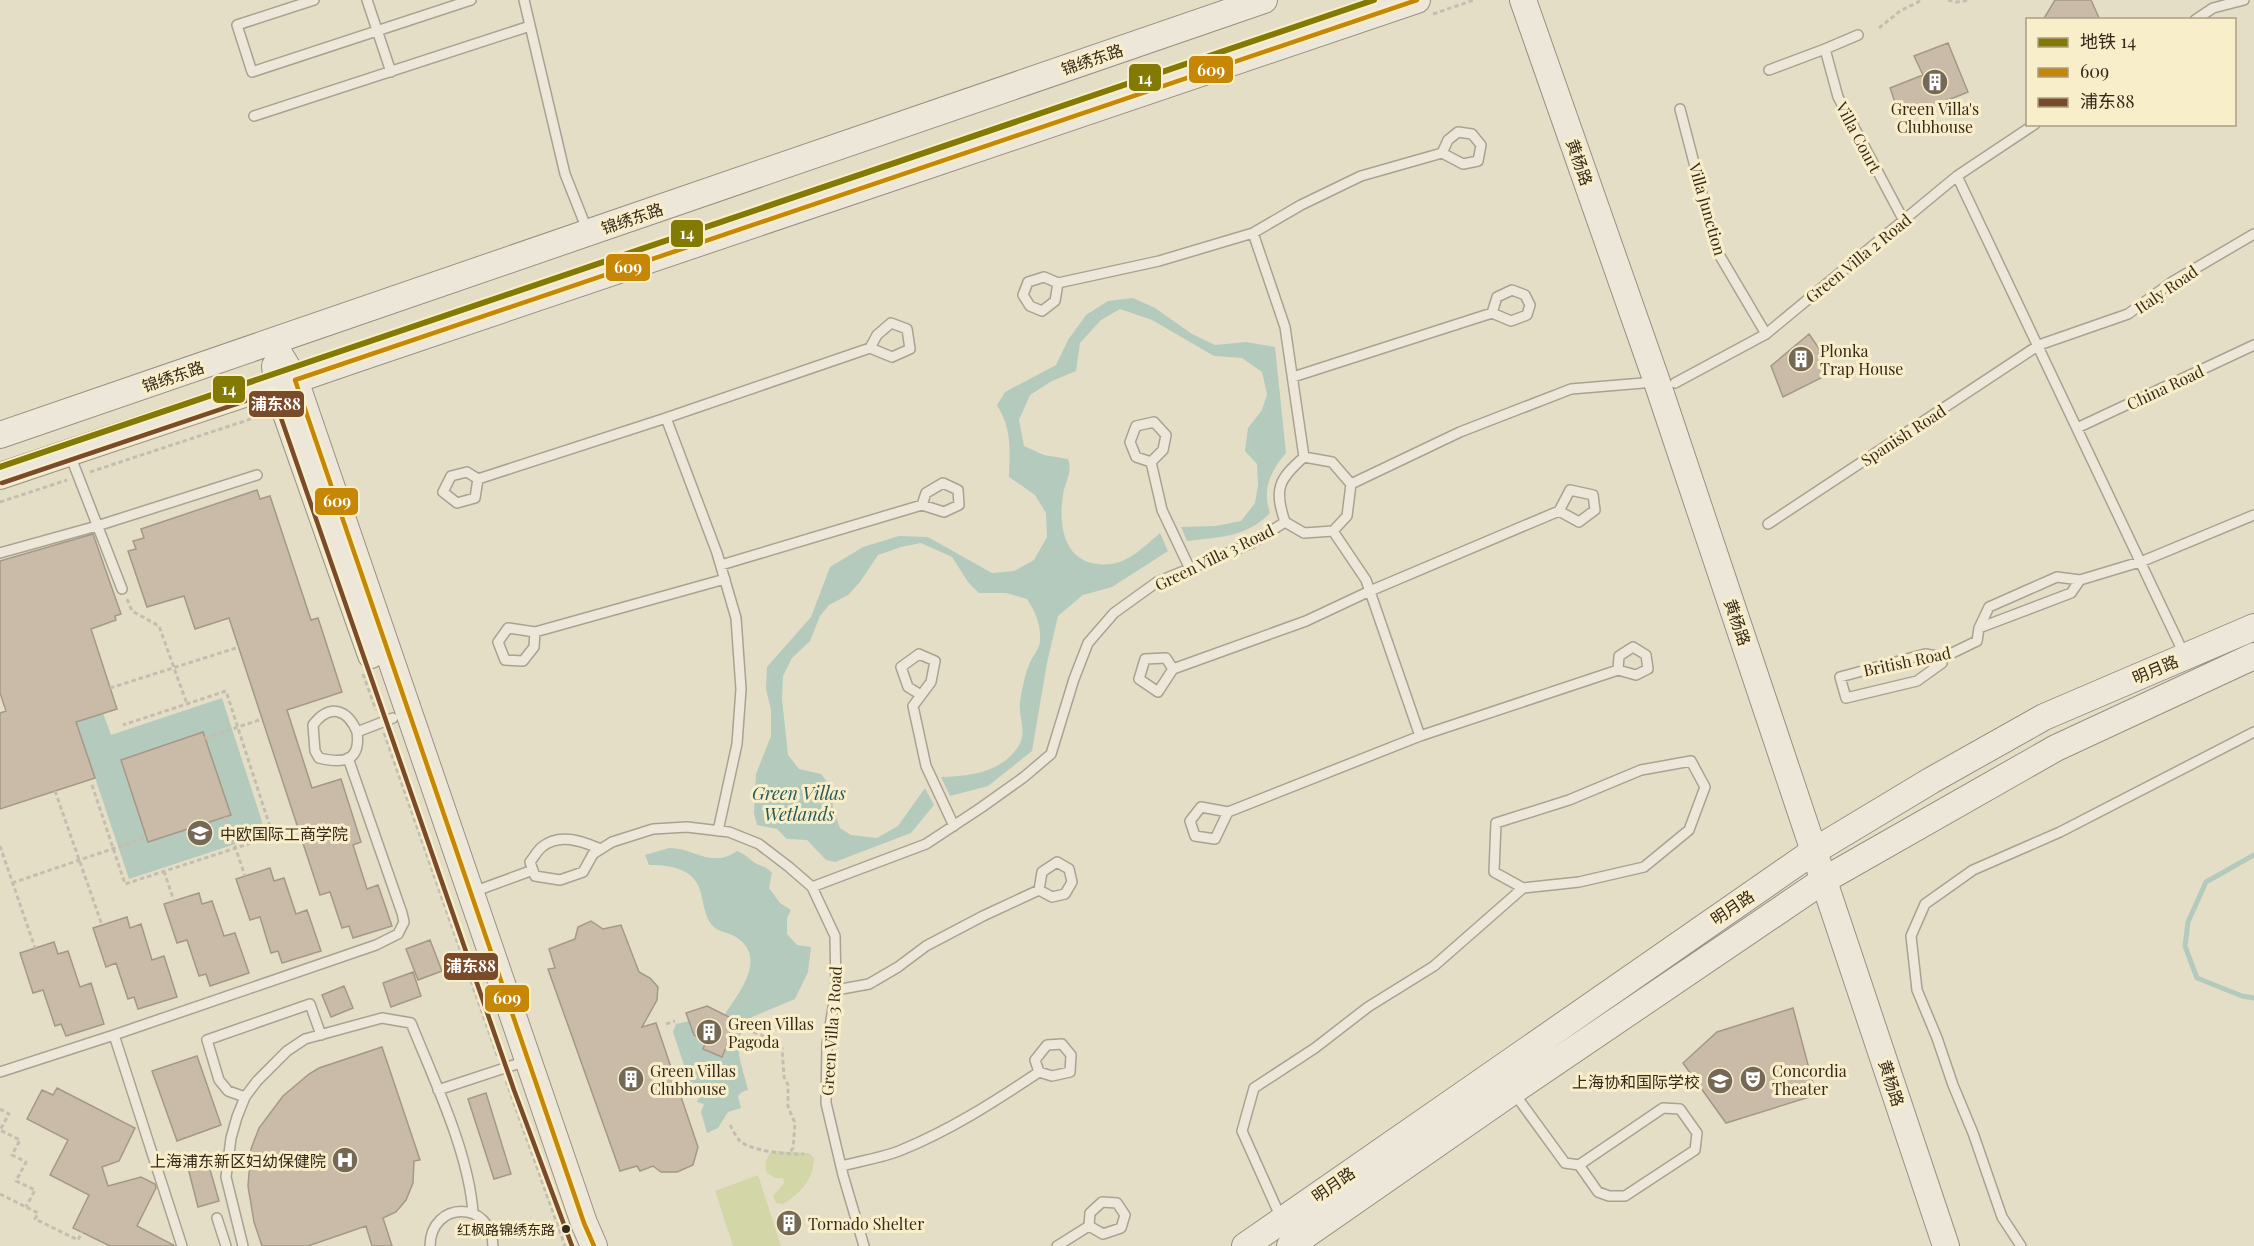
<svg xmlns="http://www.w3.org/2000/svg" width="2254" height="1246" font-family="'Playfair Display','Noto Sans SC',serif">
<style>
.green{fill:#d3d6a7}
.water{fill:#b4cabd;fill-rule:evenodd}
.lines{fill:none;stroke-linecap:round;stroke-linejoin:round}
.stream{stroke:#b4cabd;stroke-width:5}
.building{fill:#c9bba7;stroke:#a49887;stroke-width:1.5}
.lane-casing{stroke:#a9a291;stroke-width:12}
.secondary-casing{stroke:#999181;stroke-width:28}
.path{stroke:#c4beb0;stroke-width:3;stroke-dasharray:4.5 3;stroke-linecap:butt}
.lane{stroke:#ece7d9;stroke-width:9}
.secondary{stroke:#ece7d9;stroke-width:26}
.bus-1-casing{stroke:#f9eeca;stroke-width:9}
.bus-2-casing{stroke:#f9eeca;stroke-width:9}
.bus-1{stroke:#c78706;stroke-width:4.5}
.bus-2{stroke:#7a4b2a;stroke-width:4.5}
.metro-1-casing{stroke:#f9eeca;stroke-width:10}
.metro-1{stroke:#827a04;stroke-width:6}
.bus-dot{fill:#372919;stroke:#f9eeca;stroke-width:2}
.labels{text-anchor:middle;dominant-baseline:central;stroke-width:6;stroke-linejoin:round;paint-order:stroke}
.bus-label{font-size:14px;fill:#372919;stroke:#f9eeca;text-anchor:end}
.street-label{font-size:16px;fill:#372919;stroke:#f9eeca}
.poi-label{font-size:16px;fill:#372919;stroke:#f9eeca;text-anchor:start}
.water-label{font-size:18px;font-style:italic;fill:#275958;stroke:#f9eeca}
.line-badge{stroke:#f9eeca;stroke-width:2}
.badge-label{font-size:16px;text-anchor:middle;font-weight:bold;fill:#fff}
</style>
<rect width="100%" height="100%" fill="#e5dec7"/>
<path class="green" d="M 772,1151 L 809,1153 L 814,1158 C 814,1179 800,1194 783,1204 L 776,1203 L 773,1196 L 784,1183 L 783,1178 L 775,1178 L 767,1173 C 764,1163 766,1159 772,1151 Z
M 758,1175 L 781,1246 L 733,1246 L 715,1191 Z"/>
<path class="water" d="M 1133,298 L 1155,308 L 1192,334 L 1215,345 L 1246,342 L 1275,347 L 1286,453 C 1270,472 1262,489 1270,513 C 1246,538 1218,537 1187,541 L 1181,527 L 1215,526 L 1241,521 L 1255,503 L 1258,485 L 1257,464 L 1245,451 L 1248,428 L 1262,410 L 1267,394 L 1262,372 L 1242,358 L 1214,356 L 1152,320 L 1120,309 L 1101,320 L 1080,343 L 1076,371 L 1052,381 L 1030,395 L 1019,420 L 1024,446 L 1044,455 L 1068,459 C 1073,472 1065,482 1063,495 C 1059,521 1062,556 1092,563 C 1122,570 1139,551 1160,533 L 1168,551 L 1112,587 L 1083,595 L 1058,616 L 1047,663 L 1032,751 L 988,786 L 950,796 L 941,777 C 970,776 1000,773 1018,747 C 1028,732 1018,718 1020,702 C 1022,689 1025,674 1030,662 C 1033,656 1039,649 1040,642 C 1041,624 1036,613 1027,599 L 1006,593 L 979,593 L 968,582 L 952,557 L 921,543 L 901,547 L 878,555 L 860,582 L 848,595 L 829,605 L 820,616 L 810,641 L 792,658 L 783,676 L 782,699 L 788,755 L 799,769 L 821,774 L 832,788 L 833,809 L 840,828 L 851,835 L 877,838 L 898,826 L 925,788 L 934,805 L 911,833 L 835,862 L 826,860 L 807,840 L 787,839 L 777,829 L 757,825 L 754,813 L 756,774 L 771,736 L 771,710 L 766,689 L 767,667 L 811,617 L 830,567 L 863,547 L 899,536 L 928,537 L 992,573 L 1014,571 L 1034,560 L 1047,537 L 1046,513 L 1035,495 L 1009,477 C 1010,448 1012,430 997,405 L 1005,392 L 1056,365 L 1068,340 L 1086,315 L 1108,301 Z
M 222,698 L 266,834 L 129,879 L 78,727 L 61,732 L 59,727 L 103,713 L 111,735 ZM 203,732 L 231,815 L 149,842 L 121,760 Z
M 669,848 C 695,848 711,869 737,851 C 745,854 748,858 755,863 C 762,867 764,865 772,873 L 769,888 L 780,903 L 791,910 L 787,918 L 787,934 L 797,945 L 811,947 L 808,972 L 795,999 L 752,1017 L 748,1026 L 725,1014 C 739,992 768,958 736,937 C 726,931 716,933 709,921 C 703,910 703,896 698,885 C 689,867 666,865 649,865 L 645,855 Z
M 689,1021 L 694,1035 L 706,1041 L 703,1049 L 729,1025 L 742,1031 C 733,1049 744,1071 748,1090 L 742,1092 L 738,1096 L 741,1108 L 728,1112 L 718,1128 L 707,1133 L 701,1112 L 704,1104 L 697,1102 L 700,1094 L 693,1090 L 696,1084 L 689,1081 L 693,1074 L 685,1068 L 673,1032 L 676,1024 Z"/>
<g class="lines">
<path class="stream" d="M 2254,855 L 2206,882 L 2188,922 L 2185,946 L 2197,978 L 2242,996 L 2254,998"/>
</g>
<path class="building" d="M 2055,0 L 2091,0 L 2100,20 L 2043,20 Z
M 1948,43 L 1968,92 L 1901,119 L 1890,88 L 1923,75 L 1914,56 Z
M 1809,334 L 1820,350 L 1831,373 L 1783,397 L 1771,366 Z
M 257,490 L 260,499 L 270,496 L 311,620 L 318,618 L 342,692 L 287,710 L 312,788 L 341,779 L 361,842 L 353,845 L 367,889 L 378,885 L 392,926 L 353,938 L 349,926 L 342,928 L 330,892 L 320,895 L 229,618 L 195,629 L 184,596 L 147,607 L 128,551 L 136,549 L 133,541 L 144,538 L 141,529 Z
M 93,534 L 121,614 L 115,616 L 116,620 L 91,629 L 117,709 L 76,722 L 95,778 L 0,809 L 0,713 L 6,711 L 0,693 L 0,561 Z
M 203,732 L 231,815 L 148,842 L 121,760 Z
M 270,868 L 274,881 L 284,878 L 296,914 L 307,910 L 321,951 L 282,963 L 278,951 L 271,953 L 260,917 L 250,920 L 236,879 Z
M 199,893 L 202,904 L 212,901 L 224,936 L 235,933 L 249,973 L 210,986 L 206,974 L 199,976 L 187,940 L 177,943 L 164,904 Z
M 127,917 L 130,928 L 141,924 L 152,960 L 164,956 L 177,997 L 138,1009 L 134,997 L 128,999 L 116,963 L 106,967 L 93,928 Z
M 591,921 L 603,929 L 621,925 L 639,972 L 650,978 L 658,987 L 657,1000 L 642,1027 L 656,1023 L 698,1147 L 693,1165 L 677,1172 L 661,1172 L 653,1166 L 640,1171 L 637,1166 L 620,1171 L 548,969 L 555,968 L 549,949 L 575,939 L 578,927 Z
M 430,940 L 442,971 L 418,980 L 406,949 Z
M 54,942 L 58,954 L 68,951 L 80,987 L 91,983 L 104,1024 L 66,1036 L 61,1024 L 55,1026 L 43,990 L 33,993 L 20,953 Z
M 413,972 L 421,996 L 391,1007 L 383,983 Z
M 344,986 L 353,1008 L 331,1017 L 322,995 Z
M 707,1006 L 737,1021 L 722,1057 L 703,1049 L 706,1041 L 694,1035 L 686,1013 Z
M 1793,1008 L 1816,1095 L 1726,1123 L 1683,1063 L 1717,1032 Z
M 382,1047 L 420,1160 L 414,1161 L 413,1183 L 406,1200 L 396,1212 L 383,1218 L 392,1246 L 372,1246 L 366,1226 L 308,1246 L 262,1246 L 254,1222 L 248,1186 L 251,1149 L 259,1128 L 283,1096 L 309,1074 L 319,1068 Z
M 197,1056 L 221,1125 L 177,1141 L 152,1071 Z
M 57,1088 L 135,1128 L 119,1161 L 102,1167 L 108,1186 L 141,1177 L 155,1184 L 156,1188 L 137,1226 L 175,1246 L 110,1246 L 73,1228 L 89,1195 L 50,1175 L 68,1140 L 27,1119 L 42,1090 L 53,1095 Z
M 486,1093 L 511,1174 L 494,1179 L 468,1099 Z
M 207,1159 L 219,1201 L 198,1207 L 187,1164 Z"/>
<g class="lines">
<defs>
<path id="lane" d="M 314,0 L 237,25 L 252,72 L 471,0
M 367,0 L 391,72
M 524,0 L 565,174 L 588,232
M 2195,20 L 2213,8 L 2244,0
M 1858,35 L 1825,49 L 1838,97 L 1904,221
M 1769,70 L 1825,49
M 1680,109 L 1717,251 L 1766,334
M 254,116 L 530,26
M 1458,132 L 1472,134 L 1481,145 L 1478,161 L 1463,164 L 1442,153 L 1448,140 Z
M 1957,176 L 2185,656
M 1253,233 L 1285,327 L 1304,457
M 1058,283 L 1044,277 L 1028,282 L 1023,295 L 1030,306 L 1042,311 L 1055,301 L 1058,283 L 1159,261 L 1253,233 L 1301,205 L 1361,176 L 1442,153
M 1293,377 L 1492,313 L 1511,321 L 1527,315 L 1530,305 L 1525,295 L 1512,290 L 1497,297 L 1492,313
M 1675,383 L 1766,334 L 1957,176 L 2035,124
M 2077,428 L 2254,345
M 70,455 L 122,589
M 1151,462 L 1136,457 L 1130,442 L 1136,426 L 1154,422 L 1166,435 L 1163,450 L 1151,462 L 1162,510 L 1190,569
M 478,479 L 467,472 L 451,476 L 443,492 L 457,503 L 475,498 L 478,479 L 666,418
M 1351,484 L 1332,462 L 1304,457 C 1278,480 1274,489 1285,522 L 1304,533 L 1333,531 L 1347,516 L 1351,484 L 1460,432 L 1571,389 L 1655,382
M 1768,524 L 2039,345 L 2128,314 L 2172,282 L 2254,234
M 1333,531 L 1366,580 L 1420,736 L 1618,670 L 1636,675 L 1648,669 L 1646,655 L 1633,647 L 1619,656 L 1618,670
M 0,553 L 97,526 L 257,475
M 721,565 L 922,505 L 944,512 L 959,505 L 958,490 L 943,483 L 926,493 L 922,505
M 1979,628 L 2071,593 L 2080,580
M 535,632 L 534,647 L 523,661 L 505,660 L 498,642 L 508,628 L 535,632 L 725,579
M 1942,663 L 1917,681 L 1846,698 L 1840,677 L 1925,654 L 1944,657 L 1977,641 L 1979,628 L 1989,607 L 2057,577 L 2080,580 L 2143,561 L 2254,515
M 1173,669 L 1166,658 L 1145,659 L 1139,679 L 1158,692 L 1173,669 L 1306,621 L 1370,591 L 1559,511 L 1579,522 L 1595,510 L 1593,495 L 1570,490 L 1559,511
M 921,695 L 908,687 L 901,667 L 919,654 L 935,661 L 931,682 L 913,706 L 926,766 L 954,826
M 357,732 C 361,761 344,764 319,758 L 315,751 L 313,725 C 329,704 347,708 357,732 L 393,718
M 1228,812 L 1201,807 L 1190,821 L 1195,836 L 1215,839 L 1228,812 L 1420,736
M 718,831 L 737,744 L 741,689 L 736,618 L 717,553 L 666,418 L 870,348 L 892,357 L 910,349 L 907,329 L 891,323 L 877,335 L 870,348
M 601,849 C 583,842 560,832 542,847 C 537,851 534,857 530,862 L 535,876 L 560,880 L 583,872 L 593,854 L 612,842 L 653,829 L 687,827 L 729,832 L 759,844 L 789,867 L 812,887 L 835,936 L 836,990 L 827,1044 L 826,1103 L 843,1175 L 864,1246
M 812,887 L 926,844 L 982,807 L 1024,777 L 1051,754 L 1074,679 L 1088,643 L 1114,613 L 1157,582 L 1252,543 L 1285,522
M 473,892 L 533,870
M 836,990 L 869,984 L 898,967 L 926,946 L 983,916 L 1039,890 L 1052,897 L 1065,894 L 1072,882 L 1069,869 L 1057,862 L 1042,872 L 1039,890
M 114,1035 L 182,1246
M 0,1072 L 114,1035 L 376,945 L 398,934 L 404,922 L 402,913 L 348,758
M 438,1090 L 526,1061
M 1514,1093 L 1565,1163 L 1579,1165 L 1663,1108 L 1680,1109 L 1697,1133 L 1695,1150 L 1625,1196 L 1609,1196 L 1598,1192 L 1579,1165
M 245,1097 L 228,1091 L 219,1080 L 207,1040 L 310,1004 L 321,1035
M 841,1166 C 860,1161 881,1158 899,1151 C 949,1131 994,1102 1039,1072 L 1052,1076 L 1070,1072 L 1071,1055 L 1062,1044 L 1047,1045 L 1035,1060 L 1039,1072
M 1102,1202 L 1117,1203 L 1125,1215 L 1121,1228 L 1103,1234 L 1089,1226 L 1090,1213 Z
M 217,1218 L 226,1246
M 1281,1218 L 1242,1131 L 1254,1088 L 1315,1048 L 1368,1007 L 1434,966 L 1523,888 L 1579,882 L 1644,867 L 1689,830 L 1705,787 L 1691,761 L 1641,770 L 1569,800 L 1496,823 L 1494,872 L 1523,888
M 243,1246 L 226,1177 L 231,1138 L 237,1117 L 245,1097 L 257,1081 L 287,1051 L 305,1039 L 382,1018 L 411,1023 C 434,1080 469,1153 473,1213
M 430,1246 C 431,1200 492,1200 493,1246
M 1057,1246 L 1089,1226
M 2021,1246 L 2002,1217 L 1973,1133 L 1953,1085 L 1937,1038 L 1917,990 L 1911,936 L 1925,904 L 1973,870 L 2060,832 L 2254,732"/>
<path id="secondary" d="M 1523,0 L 1657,382 L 1946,1246
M 272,342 L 295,380 L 584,1223 L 594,1246
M 275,366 L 277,383 L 284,408 L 371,655
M 0,435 L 1264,0
M 0,476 L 277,383 L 295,380 L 362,357 L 1417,0
M 1245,1246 L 1814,851 L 1932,780 L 2044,717 L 2254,627
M 1290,1246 L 1513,1091 L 1824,880 L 2056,748 L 2254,656"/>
</defs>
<use href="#lane" class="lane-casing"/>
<use href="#secondary" class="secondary-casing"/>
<path class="path" d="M 1948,0 L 1957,2 L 1970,0
M 1433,14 L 1474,0
M 1879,28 L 1900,11 L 1922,0
M 90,472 L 266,414
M 0,502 L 67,480
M 127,599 L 132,611 L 159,626 L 187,704
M 363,674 L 376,710
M 110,688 L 239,647
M 384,733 L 498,1058
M 205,738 L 262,719
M 92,785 L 125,884 L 273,836 L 226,691 L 123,725
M 55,791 L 102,925
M 225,817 L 245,876
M 0,846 L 35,948
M 164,871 L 174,901
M 12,883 L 147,837
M 691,1016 L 697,1030 L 719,1040 L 728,1021
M 666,1024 L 675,1021
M 746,1030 C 760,1034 771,1038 782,1048 L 784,1077 L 788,1085 L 788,1107 L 795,1123 L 793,1148 L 790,1152
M 506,1081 L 565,1246
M 0,1109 L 9,1114 L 0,1130 L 20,1140 L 12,1155 L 26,1162 L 16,1181 L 35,1190 L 26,1207
M 730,1125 C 733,1130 736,1137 740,1141 C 750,1151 790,1155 804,1154
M 0,1194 L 38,1213 L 35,1219 L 78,1240 L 82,1232"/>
<use href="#lane" class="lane"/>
<use href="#secondary" class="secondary"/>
<defs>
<path id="bus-1" d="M 594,1246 L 584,1223 L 295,380 L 1417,0"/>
<path id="bus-2" d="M 2,483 L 272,392 L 514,1090 L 572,1246"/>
</defs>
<use href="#bus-1" class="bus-1-casing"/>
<use href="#bus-2" class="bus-2-casing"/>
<use href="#bus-1" class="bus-1"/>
<use href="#bus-2" class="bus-2"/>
<defs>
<path id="metro-1" d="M 0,467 L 1374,0"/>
</defs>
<use href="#metro-1" class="metro-1-casing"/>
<use href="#metro-1" class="metro-1"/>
</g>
<defs>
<symbol id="building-disc" viewBox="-11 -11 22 22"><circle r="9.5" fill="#746856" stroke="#f9eeca"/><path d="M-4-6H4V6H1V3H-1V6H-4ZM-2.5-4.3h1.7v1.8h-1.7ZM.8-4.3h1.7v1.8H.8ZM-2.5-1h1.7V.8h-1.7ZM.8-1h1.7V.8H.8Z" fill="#fff"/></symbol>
<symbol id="school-disc" viewBox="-11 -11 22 22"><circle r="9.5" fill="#746856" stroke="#f9eeca"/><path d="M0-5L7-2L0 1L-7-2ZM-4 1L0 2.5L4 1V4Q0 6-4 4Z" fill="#fff"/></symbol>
<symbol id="theatre-disc" viewBox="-11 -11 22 22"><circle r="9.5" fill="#746856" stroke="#f9eeca"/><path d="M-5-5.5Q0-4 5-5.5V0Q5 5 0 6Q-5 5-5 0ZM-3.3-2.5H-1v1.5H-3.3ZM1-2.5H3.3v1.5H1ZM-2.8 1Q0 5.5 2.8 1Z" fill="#fff"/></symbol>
<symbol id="hospital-disc" viewBox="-11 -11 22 22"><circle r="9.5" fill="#746856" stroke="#f9eeca"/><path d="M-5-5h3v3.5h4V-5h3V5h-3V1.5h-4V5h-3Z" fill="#fff"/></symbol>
</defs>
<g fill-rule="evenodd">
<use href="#building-disc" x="1920" y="67" width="30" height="30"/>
<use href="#building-disc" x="1786" y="344" width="30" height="30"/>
<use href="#school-disc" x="185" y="818" width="30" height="30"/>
<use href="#building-disc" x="694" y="1017" width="30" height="30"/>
<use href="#building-disc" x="616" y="1064" width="30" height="30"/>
<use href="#theatre-disc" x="1738" y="1064" width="30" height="30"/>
<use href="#school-disc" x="1705" y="1066" width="30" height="30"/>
<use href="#hospital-disc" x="330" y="1145" width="30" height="30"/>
<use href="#building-disc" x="774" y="1208" width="30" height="30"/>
</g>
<circle class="bus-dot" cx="566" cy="1229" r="5"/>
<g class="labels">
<g class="bus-label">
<text x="555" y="1229">红枫路锦绣东路</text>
</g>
<g class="street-label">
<text transform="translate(1092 59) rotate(-19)">锦绣东路</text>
<text transform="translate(1859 137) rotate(62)">Villa Court</text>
<text transform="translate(1580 162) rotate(71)">黄杨路</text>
<text transform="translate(1708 209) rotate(74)">Villa Junction</text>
<text transform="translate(632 218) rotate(-19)">锦绣东路</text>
<text transform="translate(1858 258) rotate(-39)">Green Villa 2 Road</text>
<text transform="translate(2166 289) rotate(-34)">Italy Road</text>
<text transform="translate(173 376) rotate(-19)">锦绣东路</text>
<text transform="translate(2165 387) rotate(-25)">China Road</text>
<text transform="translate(1903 435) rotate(-33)">Spanish Road</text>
<text transform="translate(1214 557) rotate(-26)">Green Villa 3 Road</text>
<text transform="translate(1738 622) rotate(71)">黄杨路</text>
<text transform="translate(1907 661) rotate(-12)">British Road</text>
<text transform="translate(2155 669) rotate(-23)">明月路</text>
<text transform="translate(1732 907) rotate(-34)">明月路</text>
<text transform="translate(831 1031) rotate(-86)">Green Villa 3 Road</text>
<text transform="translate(1892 1083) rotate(72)">黄杨路</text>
<text transform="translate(1333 1184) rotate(-35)">明月路</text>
</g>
<g class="poi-label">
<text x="1935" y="108" text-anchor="middle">Green Villa's<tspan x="1935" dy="18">Clubhouse</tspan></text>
<text x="1820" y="350">Plonka<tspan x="1820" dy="18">Trap House</tspan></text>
<text x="220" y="833">中欧国际工商学院</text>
<text x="728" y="1023">Green Villas<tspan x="728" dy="18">Pagoda</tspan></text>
<text x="650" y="1070">Green Villas<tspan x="650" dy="18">Clubhouse</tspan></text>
<text x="1772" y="1070">Concordia<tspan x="1772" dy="18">Theater</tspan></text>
<text x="1700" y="1081" text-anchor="end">上海协和国际学校</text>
<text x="326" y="1160" text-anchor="end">上海浦东新区妇幼保健院</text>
<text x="808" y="1223">Tornado Shelter</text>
</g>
<g class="water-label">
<text x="799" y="793">Green Villas<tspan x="799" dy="21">Wetlands</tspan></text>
</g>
</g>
<g class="line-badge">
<rect x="1188" y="55" width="46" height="29" rx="6" fill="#c78706"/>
<rect x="1128" y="63" width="34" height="29" rx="6" fill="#827a04"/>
<rect x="670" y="219" width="34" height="29" rx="6" fill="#827a04"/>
<rect x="605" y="253" width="46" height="29" rx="6" fill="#c78706"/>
<rect x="212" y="375" width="34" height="29" rx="6" fill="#827a04"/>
<rect x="248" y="390" width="57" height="28" rx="6" fill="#7a4b2a"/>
<rect x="314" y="487" width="45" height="29" rx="6" fill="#c78706"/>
<rect x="443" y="952" width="56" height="29" rx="6" fill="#7a4b2a"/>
<rect x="484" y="984" width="46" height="29" rx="6" fill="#c78706"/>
</g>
<g class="badge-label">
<text x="1211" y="76">609</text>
<text x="1145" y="84">14</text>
<text x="687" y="239">14</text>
<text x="628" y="273">609</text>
<text x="229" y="395">14</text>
<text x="276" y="410">浦东88</text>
<text x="337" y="507">609</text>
<text x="471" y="972">浦东88</text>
<text x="507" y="1004">609</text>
</g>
<rect x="2026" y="18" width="210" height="108" fill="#f9eeca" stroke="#ab9f83" stroke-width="1.5"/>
<rect x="2038" y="38" width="30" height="9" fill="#827a04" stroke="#ab9f83" stroke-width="1.5"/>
<text x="2080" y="48" font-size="18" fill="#372919">地铁 14</text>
<rect x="2038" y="68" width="30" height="9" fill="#c78706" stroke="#ab9f83" stroke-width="1.5"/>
<text x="2080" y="78" font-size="18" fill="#372919">609</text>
<rect x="2038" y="98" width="30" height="9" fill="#7a4b2a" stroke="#ab9f83" stroke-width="1.5"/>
<text x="2080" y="108" font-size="18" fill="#372919">浦东88</text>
</svg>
